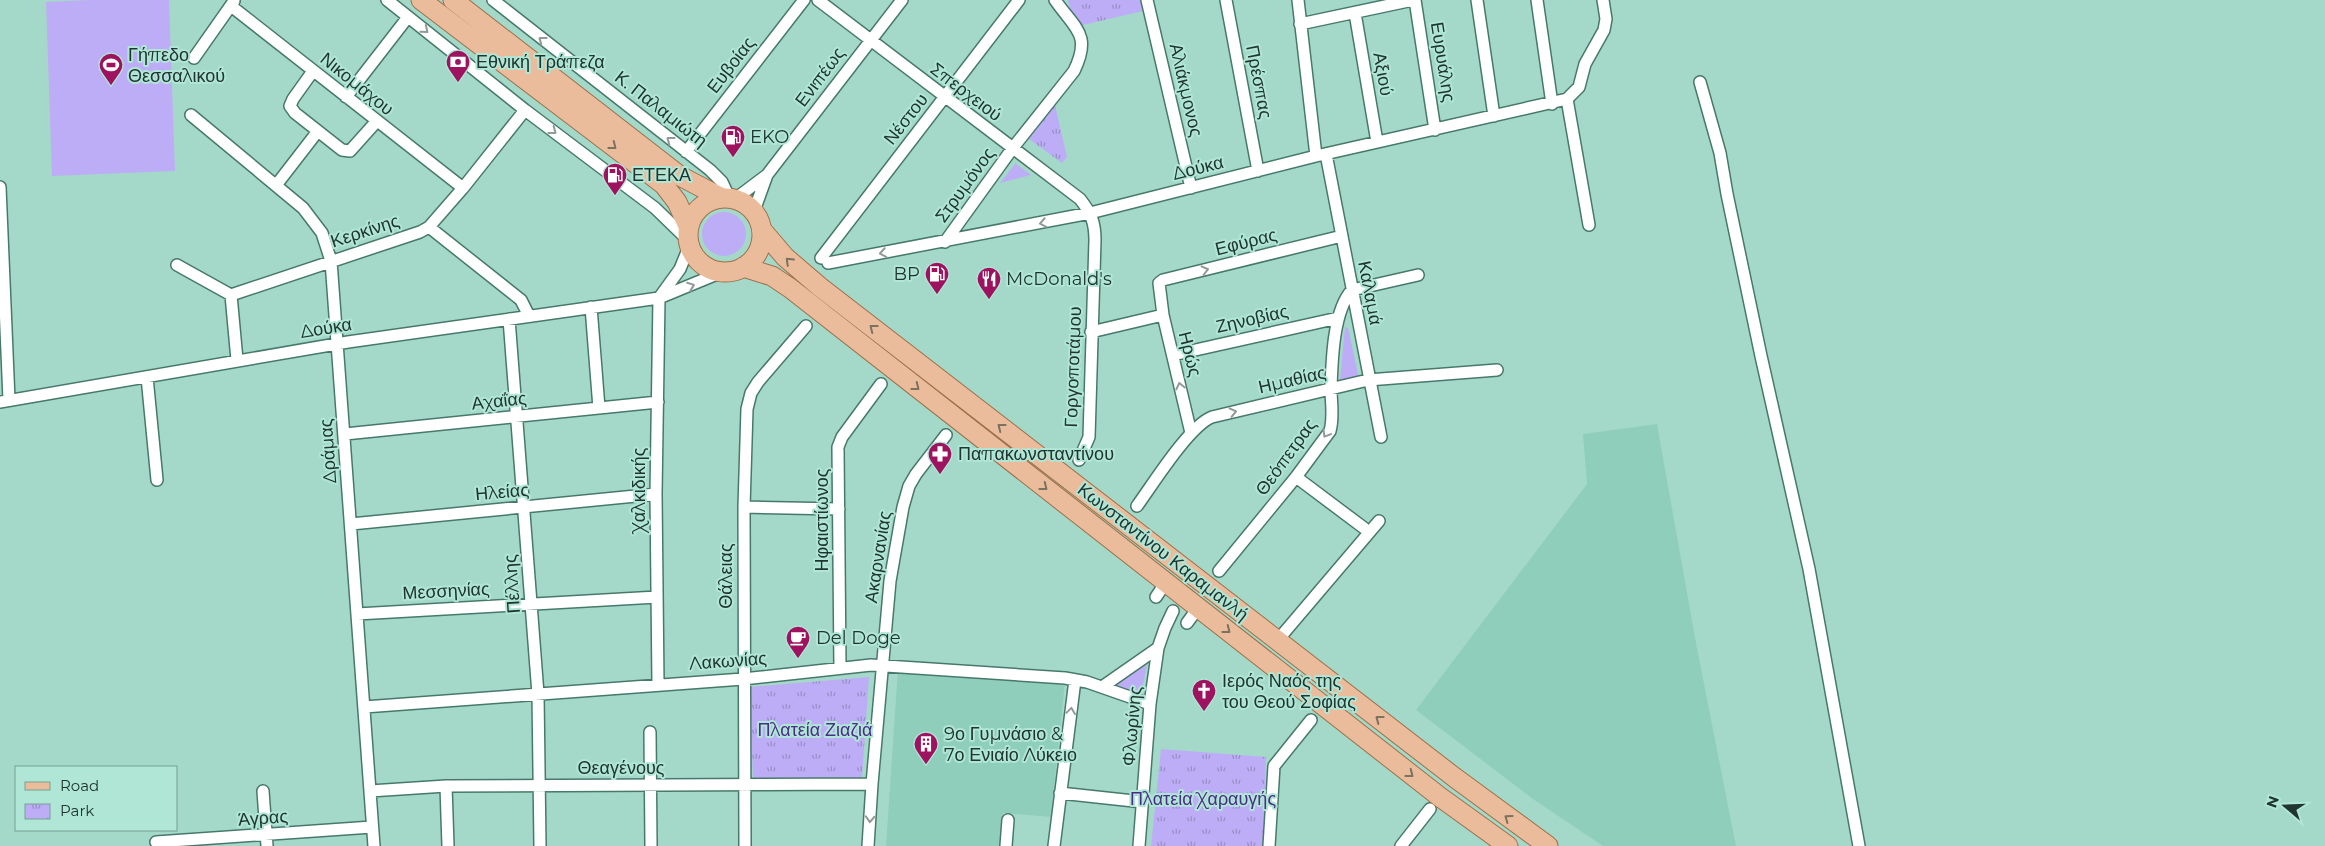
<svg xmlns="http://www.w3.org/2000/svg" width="2325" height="846" font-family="Montserrat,sans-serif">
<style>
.built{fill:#90cebc}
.grass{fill:#bdadf6}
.park{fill:url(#park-tufts)}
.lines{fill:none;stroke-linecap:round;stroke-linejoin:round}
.minor-casing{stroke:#47796b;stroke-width:14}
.primary-casing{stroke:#9c704a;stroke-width:21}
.minor{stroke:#fff;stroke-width:11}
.primary{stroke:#ebbc9b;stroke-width:19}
.oneway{stroke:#909a97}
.oneway2{stroke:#7b7260}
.labels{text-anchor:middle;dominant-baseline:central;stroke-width:4;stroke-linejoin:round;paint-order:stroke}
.poi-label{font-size:18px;fill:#20352f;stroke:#b0e6d6;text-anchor:start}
.street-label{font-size:18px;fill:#20352f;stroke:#b0e6d6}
.park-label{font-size:18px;fill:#4a2d85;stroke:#b0e6d6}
</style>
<defs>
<pattern id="park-tufts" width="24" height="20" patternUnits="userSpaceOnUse" patternTransform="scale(1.25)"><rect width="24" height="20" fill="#bdadf6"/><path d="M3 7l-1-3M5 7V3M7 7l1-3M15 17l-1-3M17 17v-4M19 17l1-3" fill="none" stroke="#998ec8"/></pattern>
</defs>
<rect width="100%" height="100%" fill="#a4d9c9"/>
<path class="built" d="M 1657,424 L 1696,643 L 1736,846 L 1603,846 L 1533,799 L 1416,710 L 1587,484 L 1583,434 Z
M 898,669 L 1065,682 L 1051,817 L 1003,813 L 1000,846 L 886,846 Z"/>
<path class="grass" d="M 88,0 L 169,0 L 175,171 L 52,176 L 46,2 Z
M 1015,163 L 1031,175 L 1000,183 L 1015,164 Z
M702 234a22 22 0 1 1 44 0a22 22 0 1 1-44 0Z
M 1345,327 L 1348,328 L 1349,332 L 1358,374 L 1357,377 L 1340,380 Z
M 1147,664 L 1141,696 L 1114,686 Z"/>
<path class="park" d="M 1068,0 L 1140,0 L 1143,11 L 1079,26 L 1070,9 Z
M 1055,105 L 1067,157 L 1062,163 L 1029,139 Z
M 869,677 L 862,778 L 753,780 L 750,687 Z
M 1161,749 L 1266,757 L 1263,846 L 1151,846 Z"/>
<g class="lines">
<defs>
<path id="minor" d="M 387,0 L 525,110 L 655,208 L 688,240
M 493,0 L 710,170 L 722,182 L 729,197
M 818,0 L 1080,199 C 1091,213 1095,222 1095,240 L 1089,437 L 1079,460
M 1147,0 L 1191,188
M 1226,0 L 1258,171
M 1298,0 L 1316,156
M 1415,0 L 1435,130
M 1477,0 L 1494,116
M 1537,0 L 1552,104
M 231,6 L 463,188
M 1355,13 L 1377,142
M 1300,24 L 1413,0
M 194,58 L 234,1
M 313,71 L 293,99 L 290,106 L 295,113 L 342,150 L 350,151 L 376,122
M 1700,82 L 1720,153 L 1727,194 L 1761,356 L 1809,569 L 1859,846
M 346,97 L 408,17
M 1567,99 L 1589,225
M 191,115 L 303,208 L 322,233 L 331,261 L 374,846
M 686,152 L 804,0
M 1326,154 L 1381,437
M 277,184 L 318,131
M 0,187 L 9,400
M 735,199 L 767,175
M 754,211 L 767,175 L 902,0
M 429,227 L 521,300 L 529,316
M 945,242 L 1012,149 L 1074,71 C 1092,34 1075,29 1055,0
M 821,258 L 1019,0
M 828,263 L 1090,213 L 1316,156 L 1567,99 L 1579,87 L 1585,64 L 1604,30 L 1606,19 L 1603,0
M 177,265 L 231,295
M 659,298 L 680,269 L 689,247
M 591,307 L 599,408
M 509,319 L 538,694 L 540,846
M 1091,332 L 1163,315
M 1173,355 L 1338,318
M 237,360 L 231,295 L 420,232 L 429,227 L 463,188 L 525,110
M 147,377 L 157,480
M 0,402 L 348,342 L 659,298 L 722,272
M 1191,433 L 1163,315 L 1159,283 L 1163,280 L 1342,236
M 345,434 L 658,402
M 1296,477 L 1364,528
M 1137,506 C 1153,484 1189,426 1212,417 L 1368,380 L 1497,370
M 744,507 L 839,509
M 351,524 L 656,494
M 1219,571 L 1296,477 L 1330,431 C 1334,417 1331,403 1331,388 C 1332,360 1333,311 1352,290 L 1418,275
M 1156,597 L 1166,582
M 357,614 L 657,597
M 1187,623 L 1198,608
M 1277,641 L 1379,521
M 840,668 L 838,447 L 842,437 L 881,384
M 658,684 L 656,494 L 659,298
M 1102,687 L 1158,648
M 364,707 L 743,679 L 871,665 L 1065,678 L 1087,682 L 1150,704
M 650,732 L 651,846
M 446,786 L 448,846
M 263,791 L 267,846
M 370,791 L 446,786 L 872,784
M 1060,793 L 1143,802
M 156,842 L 372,827
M 745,846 L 744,507 L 747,409 L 751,393 L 758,382 L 806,326
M 868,846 L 872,784 L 890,581 L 903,507 L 909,486 L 916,474 L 946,435
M 1006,846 L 1008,820
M 1054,846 L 1075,680
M 1139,846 L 1150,704 L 1158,648 L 1165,628 L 1173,611
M 1269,846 L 1274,766 L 1311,720
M 1401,846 L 1430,809"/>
<path id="primary" d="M 421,0 L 664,185 L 677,202 L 688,226
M 453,0 L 680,176 L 720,197
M688 235a37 37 0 1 1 74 0a37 37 0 1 1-74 0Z
M 762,230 L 785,257 L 820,287 L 1454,777 L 1548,846
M 743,267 L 772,276 L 790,288 L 1440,797 L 1508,846"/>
</defs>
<use href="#minor" class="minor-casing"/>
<use href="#primary" class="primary-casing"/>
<use href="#minor" class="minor"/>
<use href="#primary" class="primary"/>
</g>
<defs><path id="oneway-chevron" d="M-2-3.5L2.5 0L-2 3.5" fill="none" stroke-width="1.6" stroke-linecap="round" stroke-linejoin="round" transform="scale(1.25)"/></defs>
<g class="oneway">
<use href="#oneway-chevron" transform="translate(425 30) rotate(39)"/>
<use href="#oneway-chevron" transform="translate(542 40) rotate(-143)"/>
<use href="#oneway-chevron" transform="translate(553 131) rotate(37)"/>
<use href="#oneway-chevron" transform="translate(670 140) rotate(-143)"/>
<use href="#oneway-chevron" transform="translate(1043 223) rotate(169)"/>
<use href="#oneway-chevron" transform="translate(883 253) rotate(170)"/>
<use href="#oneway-chevron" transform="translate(1205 270) rotate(-14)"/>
<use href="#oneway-chevron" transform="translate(691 286) rotate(-21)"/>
<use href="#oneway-chevron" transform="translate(1180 386) rotate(-103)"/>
<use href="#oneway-chevron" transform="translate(1233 412) rotate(-13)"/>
<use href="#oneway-chevron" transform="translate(1326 434) rotate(121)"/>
<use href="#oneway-chevron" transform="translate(1071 711) rotate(-82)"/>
<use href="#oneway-chevron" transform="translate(870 819) rotate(93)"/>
</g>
<g class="oneway2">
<use href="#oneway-chevron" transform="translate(613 146) rotate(38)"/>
<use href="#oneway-chevron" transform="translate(789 261) rotate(-136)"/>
<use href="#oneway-chevron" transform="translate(873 328) rotate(-142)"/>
<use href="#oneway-chevron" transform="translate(916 387) rotate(38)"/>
<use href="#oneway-chevron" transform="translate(1001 427) rotate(-142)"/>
<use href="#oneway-chevron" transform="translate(1044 487) rotate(38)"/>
<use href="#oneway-chevron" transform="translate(1227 630) rotate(38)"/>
<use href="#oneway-chevron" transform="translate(1379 719) rotate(-143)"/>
<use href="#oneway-chevron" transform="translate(1410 774) rotate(38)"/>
<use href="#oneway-chevron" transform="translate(1508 818) rotate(-144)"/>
</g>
<defs>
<symbol id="bank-pin" viewBox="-11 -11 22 30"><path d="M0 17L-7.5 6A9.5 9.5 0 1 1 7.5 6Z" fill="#9e1360" stroke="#b0e6d6"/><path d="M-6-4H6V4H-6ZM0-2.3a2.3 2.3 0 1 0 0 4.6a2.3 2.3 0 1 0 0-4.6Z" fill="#fff"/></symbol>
<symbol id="stadium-pin" viewBox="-11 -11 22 30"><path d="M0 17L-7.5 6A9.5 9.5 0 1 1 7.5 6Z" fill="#9e1360" stroke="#b0e6d6"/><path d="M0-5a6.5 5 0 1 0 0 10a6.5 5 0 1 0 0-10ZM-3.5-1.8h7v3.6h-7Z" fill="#fff"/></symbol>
<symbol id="fuel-pin" viewBox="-11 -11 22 30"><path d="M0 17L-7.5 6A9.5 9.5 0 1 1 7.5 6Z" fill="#9e1360" stroke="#b0e6d6"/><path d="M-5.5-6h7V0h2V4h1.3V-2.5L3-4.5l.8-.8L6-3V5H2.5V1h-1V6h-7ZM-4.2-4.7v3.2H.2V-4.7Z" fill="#fff"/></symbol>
<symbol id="restaurant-pin" viewBox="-11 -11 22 30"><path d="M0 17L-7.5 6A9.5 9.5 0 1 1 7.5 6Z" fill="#9e1360" stroke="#b0e6d6"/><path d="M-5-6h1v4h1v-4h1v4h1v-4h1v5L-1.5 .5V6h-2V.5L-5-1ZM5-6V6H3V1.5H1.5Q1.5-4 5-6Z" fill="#fff"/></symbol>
<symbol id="pharmacy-pin" viewBox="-11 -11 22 30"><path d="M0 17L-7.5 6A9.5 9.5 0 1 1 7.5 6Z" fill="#9e1360" stroke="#b0e6d6"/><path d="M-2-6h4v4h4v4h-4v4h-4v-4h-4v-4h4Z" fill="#fff"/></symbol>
<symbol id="cafe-pin" viewBox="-11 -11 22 30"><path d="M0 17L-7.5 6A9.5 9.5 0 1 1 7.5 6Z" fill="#9e1360" stroke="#b0e6d6"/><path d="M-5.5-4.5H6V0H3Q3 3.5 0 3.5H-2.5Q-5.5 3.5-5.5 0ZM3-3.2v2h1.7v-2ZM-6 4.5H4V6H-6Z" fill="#fff"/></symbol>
<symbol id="church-pin" viewBox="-11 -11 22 30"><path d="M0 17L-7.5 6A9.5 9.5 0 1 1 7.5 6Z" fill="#9e1360" stroke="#b0e6d6"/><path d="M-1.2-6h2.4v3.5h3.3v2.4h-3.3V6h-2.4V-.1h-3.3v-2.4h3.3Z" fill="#fff"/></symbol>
<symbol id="building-pin" viewBox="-11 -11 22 30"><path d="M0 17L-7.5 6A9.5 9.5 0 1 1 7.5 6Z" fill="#9e1360" stroke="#b0e6d6"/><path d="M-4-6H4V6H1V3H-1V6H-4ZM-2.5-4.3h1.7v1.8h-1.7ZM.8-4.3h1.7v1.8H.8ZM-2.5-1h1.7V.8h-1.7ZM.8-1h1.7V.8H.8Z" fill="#fff"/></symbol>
</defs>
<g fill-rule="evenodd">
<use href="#bank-pin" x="444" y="48" width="28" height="38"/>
<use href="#stadium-pin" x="97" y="51" width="28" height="38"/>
<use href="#fuel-pin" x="719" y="123" width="28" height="38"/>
<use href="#fuel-pin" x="601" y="161" width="28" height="38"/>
<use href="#fuel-pin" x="923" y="260" width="28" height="38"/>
<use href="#restaurant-pin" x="975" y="265" width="28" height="38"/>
<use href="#pharmacy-pin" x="926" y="440" width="28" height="38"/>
<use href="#cafe-pin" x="784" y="624" width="28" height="38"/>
<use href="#church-pin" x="1190" y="677" width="28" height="38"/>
<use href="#building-pin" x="912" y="730" width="28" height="38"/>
</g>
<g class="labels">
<g class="poi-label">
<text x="128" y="55">Γήπεδο<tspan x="128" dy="21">Θεσσαλικού</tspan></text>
<text x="476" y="62">Εθνική Τράπεζα</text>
<text x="750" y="137">EKO</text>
<text x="632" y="175">ΕΤΕΚΑ</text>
<text x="920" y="274" text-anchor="end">BP</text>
<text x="1006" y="279">McDonald's</text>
<text x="958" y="454">Παπακωνσταντίνου</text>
<text x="816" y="638">Del Doge</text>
<text x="1222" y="681">Ιερός Ναός της<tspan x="1222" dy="21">του Θεού Σοφίας</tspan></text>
<text x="944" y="734">9ο Γυμνάσιο &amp;<tspan x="944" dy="21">7ο Ενιαίο Λύκειο</tspan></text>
</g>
<g class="street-label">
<text transform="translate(1443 62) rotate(81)">Ευρυάλης</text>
<text transform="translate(731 65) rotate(-52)">Ευβοίας</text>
<text transform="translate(1383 74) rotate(80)">Αξιού</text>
<text transform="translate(820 77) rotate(-53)">Ενιπέως</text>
<text transform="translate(1259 82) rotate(79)">Πρέσπας</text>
<text transform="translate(357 84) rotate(39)">Νικομάχου</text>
<text transform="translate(1186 90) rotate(77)">Αλιάκμονος</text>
<text transform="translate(966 92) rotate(37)">Σπερχειού</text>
<text transform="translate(661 109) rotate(38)">Κ. Παλαμιώτη</text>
<text transform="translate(906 119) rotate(-52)">Νέστου</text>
<text transform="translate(1198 168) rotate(-14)">Δούκα</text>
<text transform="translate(965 185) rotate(-54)">Στρυμόνος</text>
<text transform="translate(365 231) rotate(-18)">Κερκίνης</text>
<text transform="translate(1246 242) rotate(-14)">Εφύρας</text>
<text transform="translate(1370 293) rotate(79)">Καλαμά</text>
<text transform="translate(1252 319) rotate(-13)">Ζηνοβίας</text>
<text transform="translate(326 328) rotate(-9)">Δούκα</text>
<text transform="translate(1190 354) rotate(76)">Ηρώς</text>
<text transform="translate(1073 367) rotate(-88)">Γοργοποτάμου</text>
<text transform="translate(1292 380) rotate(-13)">Ημαθίας</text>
<text transform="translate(499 401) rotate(-6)">Αχαΐας</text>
<text transform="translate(328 451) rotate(-94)">Δράμας</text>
<text transform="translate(1286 457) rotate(-54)">Θεόπετρας</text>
<text transform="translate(639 490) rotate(-90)">Χαλκιδικής</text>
<text transform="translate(502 492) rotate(-5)">Ηλείας</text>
<text transform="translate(822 520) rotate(-90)">Ηφαιστίωνος</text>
<text transform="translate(1163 552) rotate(38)">Κωνσταντίνου Καραμανλή</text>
<text transform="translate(878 557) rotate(-81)">Ακαρνανίας</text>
<text transform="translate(726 576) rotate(-90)">Θάλειας</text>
<text transform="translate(512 584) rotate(-94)">Πέλλης</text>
<text transform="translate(446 591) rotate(-3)">Μεσσηνίας</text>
<text transform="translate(728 661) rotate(-4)">Λακωνίας</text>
<text transform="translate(1132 726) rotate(-85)">Φλωρίνης</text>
<text x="621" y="768">Θεαγένους</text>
<text transform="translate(263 818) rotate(-4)">Άγρας</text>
</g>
<g class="park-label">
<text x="815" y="730">Πλατεία Ζιαζιά</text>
<text x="1203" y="799">Πλατεία Χαραυγής</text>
</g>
</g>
<rect x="15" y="766" width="162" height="65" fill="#b0e6d6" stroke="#769f93"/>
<rect x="25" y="782" width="25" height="8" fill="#ebbc9b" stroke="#769f93"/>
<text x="60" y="791" font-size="15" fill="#20352f">Road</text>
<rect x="25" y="804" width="25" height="15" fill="url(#park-tufts)" stroke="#769f93"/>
<text x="60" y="816" font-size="15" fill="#20352f">Park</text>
<g transform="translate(2285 806) rotate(289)" stroke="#b0e6d6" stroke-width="4" paint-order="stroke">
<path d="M0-4L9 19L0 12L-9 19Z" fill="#20352f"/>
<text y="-8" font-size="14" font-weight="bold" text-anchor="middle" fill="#20352f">N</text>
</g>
</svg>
